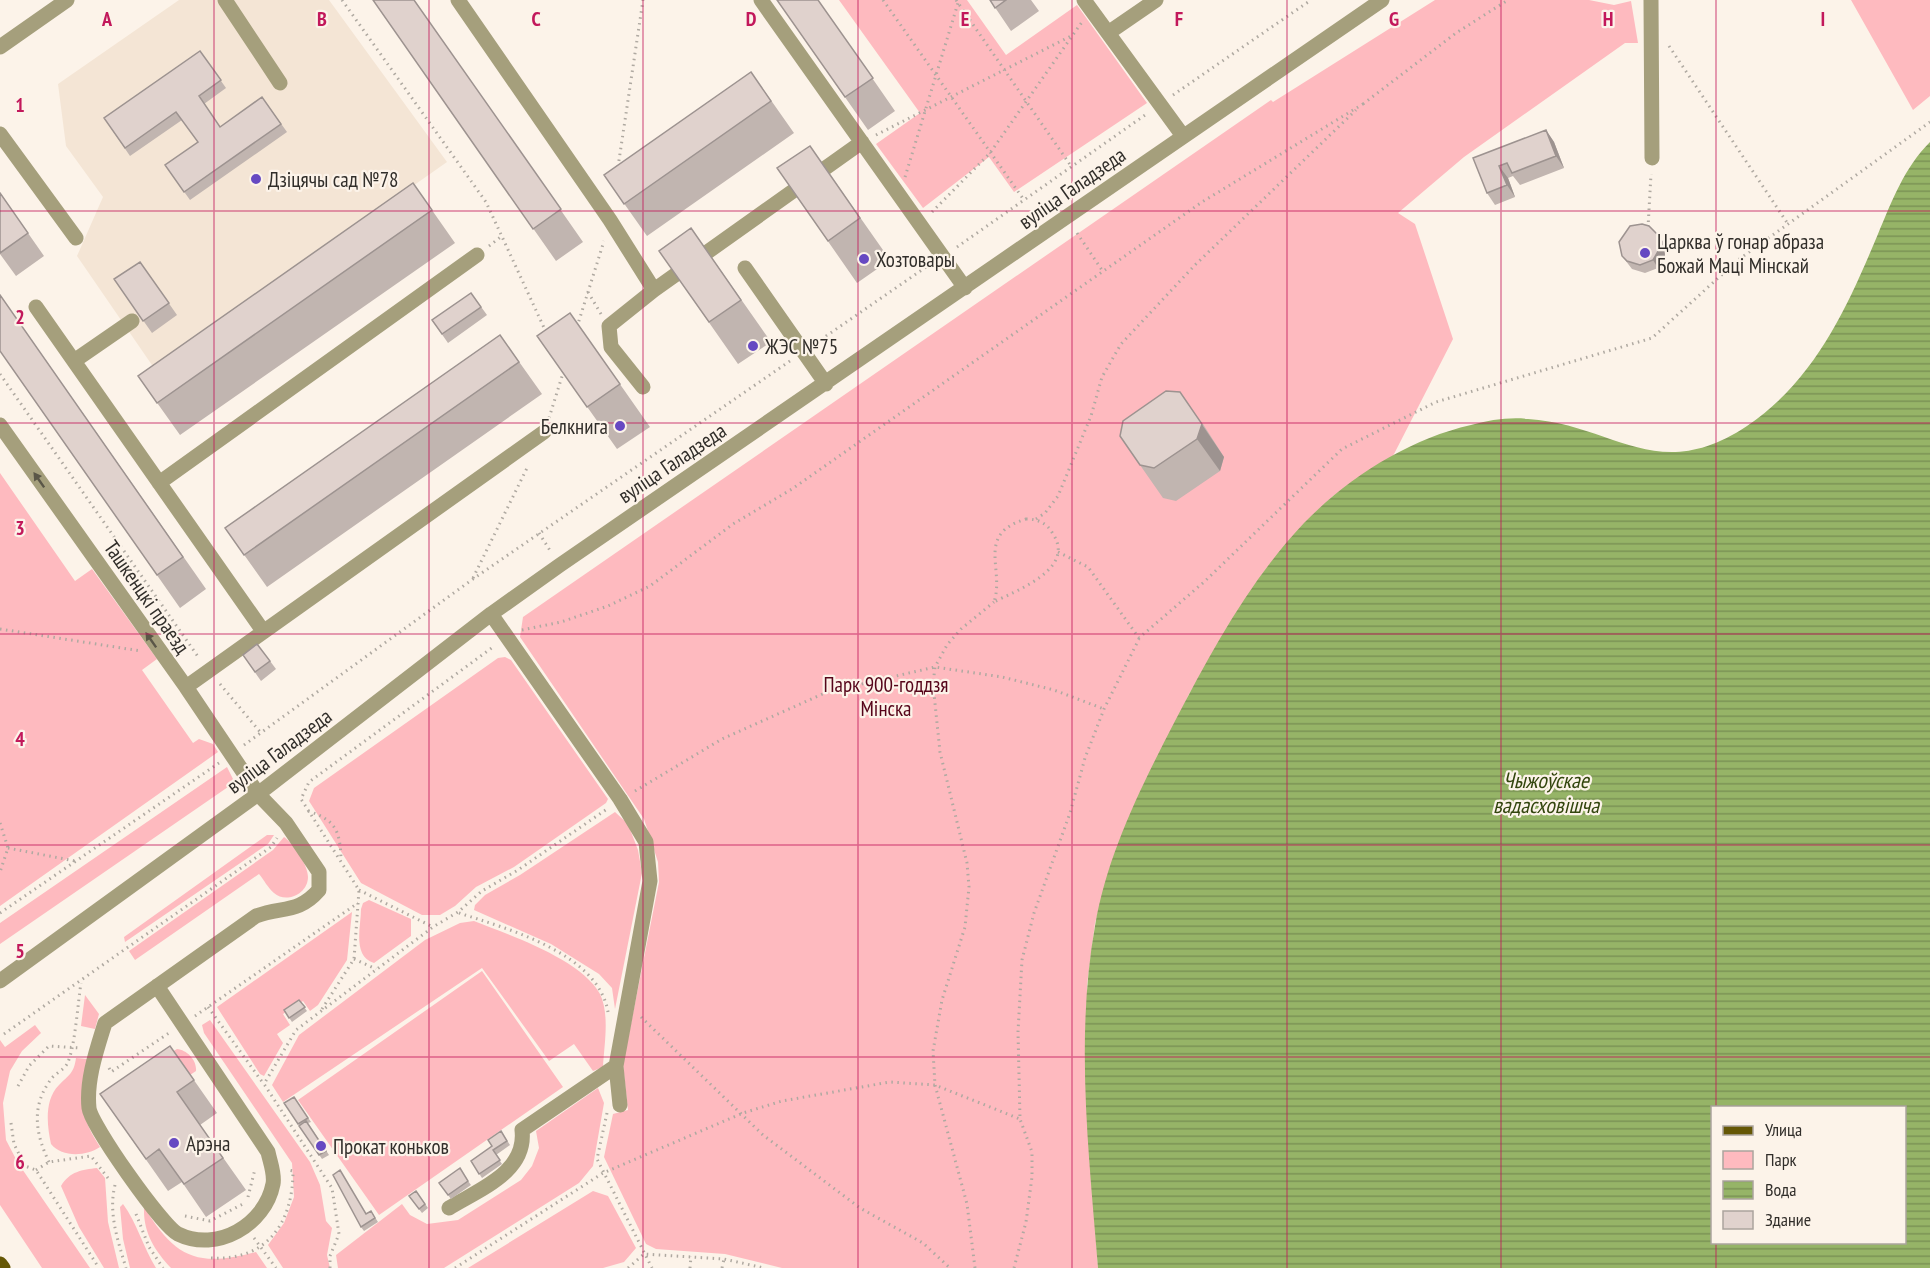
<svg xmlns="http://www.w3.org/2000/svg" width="1930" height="1268" font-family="'PT Sans Narrow',sans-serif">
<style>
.built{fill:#f4e5d5}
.green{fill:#febabf}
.water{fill:url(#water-rules);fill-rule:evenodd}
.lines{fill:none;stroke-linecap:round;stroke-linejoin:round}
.path{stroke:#afa9a1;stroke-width:3;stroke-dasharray:1.5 4.5;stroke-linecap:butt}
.minor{stroke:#a59f7c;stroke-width:15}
.major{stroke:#655705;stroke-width:15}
.wall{fill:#c1b5b0}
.shaded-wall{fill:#9d9390}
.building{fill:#e0d2cd;stroke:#9d9390;stroke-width:1.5}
.oneway{fill:#5a5647}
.grid{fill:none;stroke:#c2185b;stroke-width:1.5;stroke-opacity:0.55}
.poi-dot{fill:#6649c2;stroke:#fcf3e9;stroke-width:2}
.labels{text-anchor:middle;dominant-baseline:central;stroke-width:4.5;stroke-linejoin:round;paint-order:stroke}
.poi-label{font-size:21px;fill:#312e2a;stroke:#fcf3e9;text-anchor:start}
.street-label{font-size:21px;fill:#312e2a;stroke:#fcf3e9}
.park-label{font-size:21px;fill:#56051a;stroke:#fcf3e9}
.water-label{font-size:22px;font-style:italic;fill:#33460e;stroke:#fcf3e9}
.grid-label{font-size:20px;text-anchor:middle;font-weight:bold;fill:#c2185b;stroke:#fcf3e9;stroke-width:4.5;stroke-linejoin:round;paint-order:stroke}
</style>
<defs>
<pattern id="water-rules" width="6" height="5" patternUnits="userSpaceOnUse" patternTransform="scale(1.5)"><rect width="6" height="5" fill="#96b467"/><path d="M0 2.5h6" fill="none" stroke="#7b9355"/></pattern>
</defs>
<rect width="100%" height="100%" fill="#fcf3e9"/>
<path class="built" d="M 179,0 L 329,0 L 447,162 L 154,368 L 77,256 L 103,197 L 66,146 L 58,84 Z"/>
<path class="green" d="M 839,0 L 967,0 L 1006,55 L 1077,5 L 1147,103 L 1014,192 L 989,157 L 923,208 L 876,144 L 920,113 Z
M 1435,0 L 1589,0 L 1614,5 L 1631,1 L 1638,43 L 1625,43 L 1464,157 L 1398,213 L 1415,224 L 1453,339 L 1393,456 L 1333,496 L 1306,522 L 1263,573 L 1189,694 L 1112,863 L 1095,923 L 1087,985 L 1087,1108 L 1098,1268 L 782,1268 L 725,1254 L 656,1249 L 646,1244 L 604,1157 L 613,1114 L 628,1110 L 623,1064 L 659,882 L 658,862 L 644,819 L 520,637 L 523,617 L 1271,100 L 1273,102 Z
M 1851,0 L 1930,0 L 1930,96 L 1913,110 Z
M 0,473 L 75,581 L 92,569 L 157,659 L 142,670 L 193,743 L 199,739 L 213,744 L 218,752 L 0,906 Z
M 505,657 L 511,660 L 608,799 L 606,803 L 514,867 L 476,887 L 455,906 L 440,915 L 422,915 L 361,883 L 309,801 L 314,788 L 498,658 Z
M 227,767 L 233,779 L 228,787 L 0,944 L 0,923 Z
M 615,812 L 628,824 L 638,850 L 642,873 L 615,1009 L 612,988 L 599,974 L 551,944 L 474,910 L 475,905 L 485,895 L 520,875 Z
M 267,835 L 274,835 L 268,844 L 125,942 L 124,937 Z
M 284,837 C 293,843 308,865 308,877 C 308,894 286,904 274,893 C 268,888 264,880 259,874 L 135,960 L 129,951 L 273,850 Z
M 369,900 L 411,919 L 411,936 L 374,963 C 352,956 361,927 361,909 L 363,903 Z
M 352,912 L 347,960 L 318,1005 L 310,1011 L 303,1001 L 283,1014 L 290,1025 L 277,1034 L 283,1043 L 264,1076 L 260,1074 L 217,1007 Z
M 474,921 C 509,935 581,959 600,994 C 610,1015 604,1045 603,1067 L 593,1071 L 574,1044 L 549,1061 L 482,968 L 283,1102 L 272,1085 L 299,1035 L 425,940 L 460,923 Z
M 482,971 L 563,1087 L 379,1215 L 298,1100 Z
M 85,995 L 99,1014 L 95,1029 L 81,1026 Z
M 210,1020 L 310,1162 L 320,1185 L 326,1221 L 332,1228 L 327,1255 L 330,1268 L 283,1268 L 268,1245 L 284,1223 L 294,1197 L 292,1163 L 204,1033 L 202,1025 Z
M 35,1025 L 41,1033 L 22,1051 L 10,1071 L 3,1103 L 6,1140 L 18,1163 L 90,1268 L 42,1268 L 0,1205 L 0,1040 L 5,1047 Z
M 177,1049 C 187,1050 197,1060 196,1071 L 184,1079 L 172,1052 Z
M 76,1058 L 88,1059 C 80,1097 78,1114 100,1147 C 87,1156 62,1158 51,1144 C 47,1126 44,1100 59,1085 C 69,1075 74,1073 76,1058 Z
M 598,1088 L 604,1103 L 593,1166 L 579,1183 L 444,1268 L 338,1268 L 336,1255 L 402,1204 L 410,1215 L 427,1224 L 458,1220 L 521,1180 L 532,1166 L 539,1148 L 536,1131 Z
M 97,1168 L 105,1178 L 108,1222 L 119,1268 L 104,1268 L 79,1227 L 61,1186 C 70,1171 82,1170 97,1168 Z
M 593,1191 L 608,1196 L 636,1248 L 624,1262 L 603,1268 L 468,1268 Z
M 123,1204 C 137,1223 143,1247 156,1268 L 130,1268 L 123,1239 L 120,1207 Z
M 144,1207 C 175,1257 196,1268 256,1252 L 267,1268 L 171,1268 C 154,1250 143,1232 144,1207 Z"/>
<path class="water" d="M 1930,142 L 1930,1268 L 1098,1268 C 1089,1155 1075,1038 1095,926 C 1107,854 1142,785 1175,721 C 1211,652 1250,580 1304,523 C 1349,477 1409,439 1471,425 C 1490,420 1509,417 1528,419 C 1613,424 1657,486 1747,426 C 1815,380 1847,308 1878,234 C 1892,201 1904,168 1930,142 ZM 1712,1108 L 1904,1108 L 1904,1242 L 1712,1242 Z"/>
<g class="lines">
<path class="path" d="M 342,0 L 486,202 L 546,332
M 883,0 L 1024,200
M 956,0 L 1071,166
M 1669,46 L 1788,224
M 1173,95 L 1311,0
M 1363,104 L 1456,33 L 1508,0
M 876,135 L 1071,36
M 618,167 L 643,0
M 905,177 L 958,3
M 932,212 L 990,153 L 1082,22
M 1648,228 L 1651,174
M 1077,233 L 1102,270
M 489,246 L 502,236
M 957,247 L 1148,113
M 588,292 L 601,314
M 577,327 L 604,241
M 816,343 L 929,265
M 0,374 L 199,658
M 549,418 L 564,370
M 1026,519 C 1038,519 1047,523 1053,534 C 1076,569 1017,590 994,602 C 1005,569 975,534 1026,519 Z
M 1036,519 L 1045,513 L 1058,496 L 1091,416 L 1102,377 L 1121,344 L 1195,265 L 1356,110
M 539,533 L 551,552
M 1058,552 L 1088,567 L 1139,638 L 1204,582 L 1342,449 L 1436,402 L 1652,338 L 1738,260 L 1930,122
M 473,578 L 528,466
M 0,629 L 141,651
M 522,630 L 561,622 L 608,606 L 650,586 L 733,524 L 792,489 L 1202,202 L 1363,104
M 220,684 L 261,733
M 244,745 L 473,579 L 790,361
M 635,791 L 722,739 L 827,692 L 935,667 L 1002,677 L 1054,690 L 1104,709
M 308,811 C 336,820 340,831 341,859
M 0,823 L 8,848 L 0,872
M 8,848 L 75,861
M 359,890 L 433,927
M 0,913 L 219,763
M 459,913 C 508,929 598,953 608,1012
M 354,959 L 376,969
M 208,1007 L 263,1083
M 322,1009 L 354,959 L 359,890 L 301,799 L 309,782 L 493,647
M 195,1016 L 358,903
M 641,1017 L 763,1135 L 860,1208 L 923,1243 L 950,1268
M 4,1034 L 271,847 L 277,838
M 109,1068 L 111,1072 L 169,1033
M 18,1086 L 29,1066 L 49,1046 L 80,1048
M 607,1113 L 597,1159 L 652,1268
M 11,1123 L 14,1144 L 25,1166 L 36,1170 L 99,1268
M 49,1162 C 36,1135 31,1108 49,1082 C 53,1074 65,1070 68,1062 C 75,1046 78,1002 81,983
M 36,1170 L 49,1162 L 91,1156 L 108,1178
M 115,1185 C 108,1213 118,1241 126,1268
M 248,1197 L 255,1169
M 136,1214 L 149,1247 L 163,1268
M 185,1216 L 210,1221 L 243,1204
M 254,1238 L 276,1268
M 211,1258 C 267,1261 293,1223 293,1171 L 288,1170
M 330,1268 L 330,1256 L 339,1234 L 332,1188 L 264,1084 L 296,1030 L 433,927 L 458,912 L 482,891 L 518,870 L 607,809
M 455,1268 L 603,1173 L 743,1113 L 782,1101 L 890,1082 L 935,1085 L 1020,1119
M 628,1268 L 644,1254 L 724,1259 L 764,1268
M 690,1268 L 691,1256
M 722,1268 L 724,1259
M 975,1268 L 967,1204 L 935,1085 L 933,1051 L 942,1000 L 965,927 L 969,887 L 967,863 L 940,752 L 933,684 L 935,667 L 947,645 L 961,629 L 994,602
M 1014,1268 L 1026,1222 L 1032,1177 L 1032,1152 L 1020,1119 L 1018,1032 L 1022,960 L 1034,913 L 1070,813 L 1085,758 L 1104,709 L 1139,639"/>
<path class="minor" d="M 225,0 L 280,83
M 458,0 L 610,220 L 654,290
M 761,0 L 965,288
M 1084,0 L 1183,136
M 1651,0 L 1652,158
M 1108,33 L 1156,0
M 0,47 L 67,0
M 0,134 L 76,238
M 745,268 L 826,384
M 36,307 L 263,631
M 74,361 L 132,321
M 643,387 L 611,347 L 609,326 L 654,290 L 862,142
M 0,425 L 186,687 L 258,794 L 286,823 L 319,872 L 319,890 C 298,914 282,906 256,916 L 105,1023 C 97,1049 86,1080 89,1108 C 91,1125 162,1226 178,1234 C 217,1253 265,1225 273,1184 C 275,1174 270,1162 268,1152 L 157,986
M 159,483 L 477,255
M 491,614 L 620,799 L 646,842 L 650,881 L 616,1066 L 620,1105
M 186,687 L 544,432
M 0,981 L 258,794 L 491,614 L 560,565 L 1382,0
M 449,1208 C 480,1189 527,1172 522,1130 L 616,1066"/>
<path class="major" d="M 0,1264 L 3,1268"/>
</g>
<path class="wall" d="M 373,0 L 414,0 L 583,242 L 556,261 Z
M 777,0 L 818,0 L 895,111 L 868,130 Z
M 990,0 L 1031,0 L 1039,11 L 1011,31 Z
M 200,51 L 226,88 L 204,104 L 220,127 L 262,97 L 287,132 L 190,200 L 165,165 L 198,142 L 182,120 L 130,156 L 104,118 Z
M 751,72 L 794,133 L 647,236 L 604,175 Z
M 1546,130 L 1554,142 L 1564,168 L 1520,185 L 1513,176 L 1508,178 L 1515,197 L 1495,205 L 1487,193 L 1473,158 Z
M 810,146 L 890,260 L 857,283 L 777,168 Z
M 413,183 L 455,243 L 180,435 L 138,376 Z
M 0,193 L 44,256 L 16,276 L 0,254 Z
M 691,228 L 771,342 L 738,364 L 659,251 Z
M 1658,235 L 1664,243 L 1665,256 L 1658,268 L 1645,273 L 1632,269 L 1622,256 Z
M 140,262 L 177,315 L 152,333 L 114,279 Z
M 471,293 L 487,315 L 448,343 L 432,320 Z
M 0,295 L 206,589 L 180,608 L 0,351 Z
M 570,313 L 650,427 L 617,449 L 537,336 Z
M 500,335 L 542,394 L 267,587 L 225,528 Z
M 1203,424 L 1224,457 L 1220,471 L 1176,501 L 1163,498 L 1140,465 Z
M 243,655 L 270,661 L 276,669 L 261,681 Z
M 299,1000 L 307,1011 L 292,1022 L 284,1010 Z
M 170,1046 L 217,1113 L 200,1125 L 246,1190 L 206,1217 L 182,1182 L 168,1191 L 100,1094 Z
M 294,1097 L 311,1122 L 308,1123 L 329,1155 L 322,1159 L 284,1103 Z
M 501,1131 L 510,1145 L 496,1155 L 502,1164 L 482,1178 L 471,1161 L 492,1146 Z
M 468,1181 L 471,1185 L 451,1199 L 439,1183 Z
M 416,1191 L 428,1208 L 422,1213 L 409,1196 Z
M 371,1211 L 378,1222 L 364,1231 L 361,1227 L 366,1214 Z"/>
<path class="shaded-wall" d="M 1546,130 L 1554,142 L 1564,168 L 1556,156 Z
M 1499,166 L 1508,178 L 1515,197 L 1507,185 Z
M 1658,235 L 1664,243 L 1665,256 L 1658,268 L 1653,260 Z
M 1180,392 L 1224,457 L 1220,471 L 1197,439 Z"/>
<path class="building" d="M 373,0 L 414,0 L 561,209 L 533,229 Z
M 777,0 L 818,0 L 873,78 L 845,97 Z
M 990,0 L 1006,0 L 995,8 Z
M 200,51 L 221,80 L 199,96 L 220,127 L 262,97 L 281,124 L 184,192 L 165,165 L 198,142 L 176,112 L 125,148 L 104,118 Z
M 751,72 L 771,101 L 624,204 L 604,175 Z
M 1546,130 L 1556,156 L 1512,173 L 1507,163 L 1499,166 L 1507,185 L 1487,193 L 1473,158 Z
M 810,146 L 860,218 L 828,241 L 777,168 Z
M 413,183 L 432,210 L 157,403 L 138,376 Z
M 0,193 L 28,233 L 0,253 Z
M 1642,224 L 1649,226 L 1658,235 L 1660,248 L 1653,260 L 1640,265 L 1627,261 L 1622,256 L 1619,242 L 1630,226 Z
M 691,228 L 741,300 L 709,322 L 659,251 Z
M 140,262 L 169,303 L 143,321 L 114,279 Z
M 471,293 L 481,307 L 442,334 L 432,320 Z
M 0,295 L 183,557 L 157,575 L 0,351 Z
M 570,313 L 620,384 L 587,407 L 537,336 Z
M 500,335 L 519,362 L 244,555 L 225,528 Z
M 1166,391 L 1180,392 L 1202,424 L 1197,439 L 1154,468 L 1140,465 L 1120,436 L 1123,421 Z
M 257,644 L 270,661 L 255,672 L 243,655 Z
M 299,1000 L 305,1007 L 289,1018 L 284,1010 Z
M 170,1046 L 194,1080 L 177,1092 L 223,1158 L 184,1184 L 159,1149 L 146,1159 L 100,1094 Z
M 294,1097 L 308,1118 L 298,1124 L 284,1103 Z
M 306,1121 L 326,1151 L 319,1155 L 299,1126 Z
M 501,1131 L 507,1141 L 493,1150 L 500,1160 L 479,1174 L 471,1161 L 492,1146 L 488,1140 Z
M 460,1168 L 468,1181 L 448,1195 L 439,1183 Z
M 340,1170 L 366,1214 L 371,1211 L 375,1218 L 361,1227 L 333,1175 Z
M 416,1191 L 425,1204 L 419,1209 L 409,1196 Z"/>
<defs><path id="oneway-solid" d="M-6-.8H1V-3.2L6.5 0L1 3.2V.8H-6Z" transform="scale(1.5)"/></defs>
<g class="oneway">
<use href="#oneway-solid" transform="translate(39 480) rotate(-125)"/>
<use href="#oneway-solid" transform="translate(151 640) rotate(-125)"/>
</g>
<path class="grid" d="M 214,0 L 214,1268M 429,0 L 429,1268M 643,0 L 643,1268M 858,0 L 858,1268M 1072,0 L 1072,1268M 1287,0 L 1287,1268M 1501,0 L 1501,1268M 1716,0 L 1716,1108M 0,211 L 1930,211M 0,423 L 1930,423M 0,634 L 1930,634M 0,845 L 1930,845M 0,1057 L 1930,1057M 1716,1242 L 1716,1268"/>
<g class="poi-dot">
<circle cx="256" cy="179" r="6"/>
<circle cx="1645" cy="253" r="6"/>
<circle cx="864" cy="259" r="6"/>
<circle cx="753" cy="346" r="6"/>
<circle cx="620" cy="426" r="6"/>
<circle cx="174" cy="1143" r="6"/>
<circle cx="321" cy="1146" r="6"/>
</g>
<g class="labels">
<g class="poi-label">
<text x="268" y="179">Дзіцячы сад №78</text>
<text x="1657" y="241">Царква ў гонар абраза<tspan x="1657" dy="24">Божай Маці Мінскай</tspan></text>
<text x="876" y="259">Хозтовары</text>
<text x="765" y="346">ЖЭС №75</text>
<text x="608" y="426" text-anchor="end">Белкнига</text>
<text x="186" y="1143">Арэна</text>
<text x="333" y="1146">Прокат коньков</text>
</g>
<g class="street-label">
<text transform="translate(1072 188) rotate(-35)">вуліца Галадзеда</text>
<text transform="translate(672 463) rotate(-34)">вуліца Галадзеда</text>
<text transform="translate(147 597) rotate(55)">Ташкенцкі праезд</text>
<text transform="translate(279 751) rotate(-37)">вуліца Галадзеда</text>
</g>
<g class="park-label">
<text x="886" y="684">Парк 900-годдзя<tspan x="886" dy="24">Мінска</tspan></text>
</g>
<g class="water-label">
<text x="1546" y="780">Чыжоўскае<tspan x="1546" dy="25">вадасховішча</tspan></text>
</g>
</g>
<g class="grid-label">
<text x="107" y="26">A</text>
<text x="322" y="26">B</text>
<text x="536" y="26">C</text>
<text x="751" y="26">D</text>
<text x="965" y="26">E</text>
<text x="1179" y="26">F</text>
<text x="1394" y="26">G</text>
<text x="1608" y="26">H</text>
<text x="1823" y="26">I</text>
<text x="20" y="112">1</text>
<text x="20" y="324">2</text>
<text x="20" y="535">3</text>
<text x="20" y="746">4</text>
<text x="20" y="958">5</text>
<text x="20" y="1169">6</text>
</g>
<rect x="1711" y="1106" width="195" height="138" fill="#fcf3e9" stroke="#aba49d" stroke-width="1.5"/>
<rect x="1723" y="1126" width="30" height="9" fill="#655705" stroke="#aba49d" stroke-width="1.5"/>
<text x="1765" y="1136" font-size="18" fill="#312e2a">Улица</text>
<rect x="1723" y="1151" width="30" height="18" fill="#febabf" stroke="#aba49d" stroke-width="1.5"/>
<text x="1765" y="1166" font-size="18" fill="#312e2a">Парк</text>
<rect x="1723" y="1181" width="30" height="18" fill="url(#water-rules)" stroke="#aba49d" stroke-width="1.5"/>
<text x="1765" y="1196" font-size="18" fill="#312e2a">Вода</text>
<rect x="1723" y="1211" width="30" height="18" fill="#e0d2cd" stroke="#aba49d" stroke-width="1.5"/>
<text x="1765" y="1226" font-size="18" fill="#312e2a">Здание</text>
</svg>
